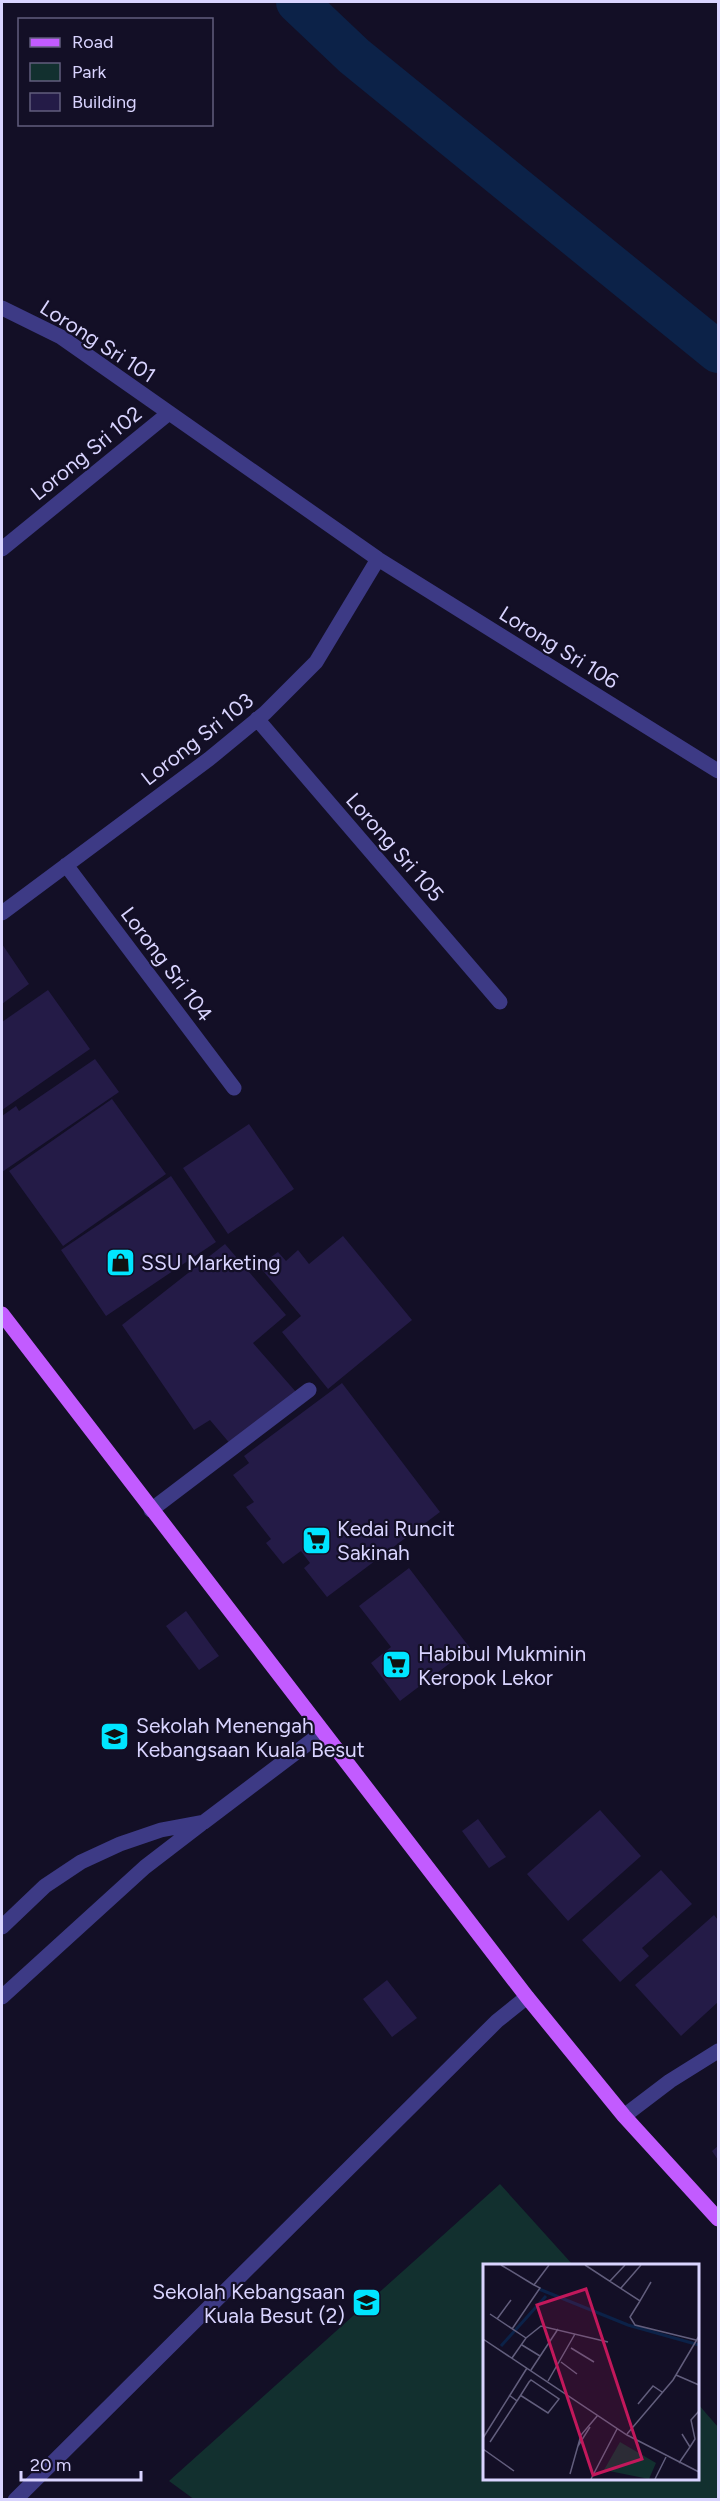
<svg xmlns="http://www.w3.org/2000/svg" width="720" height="2501" font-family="Figtree,sans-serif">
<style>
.green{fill:#12302f}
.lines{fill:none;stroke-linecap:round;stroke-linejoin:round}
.canal{stroke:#0c2248;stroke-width:42}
.building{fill:#241b47}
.service{stroke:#3d3a85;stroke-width:15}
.minor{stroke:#3d3a85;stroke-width:15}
.primary{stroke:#c25bff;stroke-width:15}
.labels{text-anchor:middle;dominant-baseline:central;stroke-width:4.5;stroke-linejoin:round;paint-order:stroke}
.street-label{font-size:21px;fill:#d9d4ff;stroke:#130f26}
.poi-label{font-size:21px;fill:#d9d4ff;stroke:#130f26;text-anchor:start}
.inset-river{fill:none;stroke:#0c2248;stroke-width:3}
.inset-road{fill:none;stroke:#625e7d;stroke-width:1.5}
.view{fill:#c2185b;fill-opacity:0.15;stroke:#c2185b;stroke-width:3}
.inset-edge{fill:none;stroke:#d9d4ff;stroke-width:3}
</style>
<rect width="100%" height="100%" fill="#130f26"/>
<path class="green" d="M 500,2184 L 573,2265 L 484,2266 L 484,2478 L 698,2478 L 698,2404 L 718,2427 L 718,2499 L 195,2500 L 169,2481 Z"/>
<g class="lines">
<path class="canal" d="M 297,2 L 354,56 L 718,352"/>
</g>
<path class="building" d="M 2,944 L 29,984 L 2,1004 Z
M 48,990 L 90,1049 L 2,1110 L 2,1022 Z
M 95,1059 L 119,1092 L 2,1172 L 2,1116 L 16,1106 L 19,1111 Z
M 112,1099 L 166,1174 L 63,1246 L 9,1171 Z
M 249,1124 L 294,1189 L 228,1234 L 183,1168 Z
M 171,1176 L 216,1242 L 106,1316 L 61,1250 Z
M 343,1236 L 412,1320 L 328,1389 L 282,1332 L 301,1316 L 259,1266 L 278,1252 L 286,1261 L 298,1250 L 309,1264 Z
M 225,1244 L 286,1315 L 253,1343 L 296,1392 L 232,1446 L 210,1420 L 194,1430 L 122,1325 Z
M 342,1383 L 440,1512 L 327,1597 L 304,1568 L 310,1563 L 301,1551 L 283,1564 L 266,1543 L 271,1539 L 246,1507 L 254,1502 L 233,1475 L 249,1463 L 244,1456 Z
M 409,1568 L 470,1648 L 400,1701 L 371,1663 L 391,1647 L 359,1606 Z
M 186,1611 L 219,1656 L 199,1670 L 166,1626 Z
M 600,1810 L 641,1856 L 568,1921 L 527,1874 Z
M 478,1819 L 506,1857 L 489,1868 L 462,1831 Z
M 661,1870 L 692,1904 L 642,1948 L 649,1956 L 620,1982 L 582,1940 Z
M 714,1915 L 718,1920 L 718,2002 L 681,2036 L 635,1985 Z
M 387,1980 L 417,2018 L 392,2037 L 363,1999 Z
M 718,2146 L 718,2160 L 712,2151 Z"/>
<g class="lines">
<path class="service" d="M 151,1510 L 309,1390
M 2,1927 L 45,1886 L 81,1862 L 120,1844 L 161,1830 L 204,1822 L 323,1732
M 2,1997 L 145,1867 L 201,1824"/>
<path class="minor" d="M 2,308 L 61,337 L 378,559 L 718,771
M 2,549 L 169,413
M 257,719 L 500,1002
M 66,865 L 234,1088
M 2,913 L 209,759 L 265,713 L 316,662 L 378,559
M 624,2116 L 670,2081 L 718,2051
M 15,2500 L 497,2021 L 527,1997"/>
<path class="primary" d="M 2,1314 L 527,1997 L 624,2116 L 718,2219"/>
</g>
<defs>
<symbol id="shop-square" viewBox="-11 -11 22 22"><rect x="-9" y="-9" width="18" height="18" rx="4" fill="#00e5ff" stroke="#130f26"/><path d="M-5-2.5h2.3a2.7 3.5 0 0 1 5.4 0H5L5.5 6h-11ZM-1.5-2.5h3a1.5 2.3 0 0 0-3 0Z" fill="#111"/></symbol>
<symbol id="supermarket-square" viewBox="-11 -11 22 22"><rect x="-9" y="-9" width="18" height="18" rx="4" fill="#00e5ff" stroke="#130f26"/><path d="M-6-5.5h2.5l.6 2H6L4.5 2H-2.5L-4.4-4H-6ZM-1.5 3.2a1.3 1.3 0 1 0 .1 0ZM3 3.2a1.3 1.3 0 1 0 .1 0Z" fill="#111"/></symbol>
<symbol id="school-square" viewBox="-11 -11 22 22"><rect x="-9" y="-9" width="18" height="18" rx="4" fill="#00e5ff" stroke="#130f26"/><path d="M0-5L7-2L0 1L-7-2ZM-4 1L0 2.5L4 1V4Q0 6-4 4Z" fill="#111"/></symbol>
</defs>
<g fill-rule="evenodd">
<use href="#shop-square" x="104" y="1246" width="33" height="33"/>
<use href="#supermarket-square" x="300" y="1524" width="33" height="33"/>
<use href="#supermarket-square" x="380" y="1648" width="33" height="33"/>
<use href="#school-square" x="98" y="1720" width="33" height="33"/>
<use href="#school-square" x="350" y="2286" width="33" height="33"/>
</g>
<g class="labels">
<g class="street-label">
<text transform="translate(98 341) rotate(33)">Lorong Sri 101</text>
<text transform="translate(86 453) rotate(-39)">Lorong Sri 102</text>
<text transform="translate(559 647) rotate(32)">Lorong Sri 106</text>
<text transform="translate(197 739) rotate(-38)">Lorong Sri 103</text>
<text transform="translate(395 847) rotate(49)">Lorong Sri 105</text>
<text transform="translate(167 964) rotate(53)">Lorong Sri 104</text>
</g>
<g class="poi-label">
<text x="141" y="1262">SSU Marketing</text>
<text x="337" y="1528">Kedai Runcit<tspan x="337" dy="24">Sakinah</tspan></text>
<text x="418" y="1653">Habibul Mukminin<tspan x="418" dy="24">Keropok Lekor</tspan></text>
<text x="136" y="1725">Sekolah Menengah<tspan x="136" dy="24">Kebangsaan Kuala Besut</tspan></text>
<text x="345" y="2291" text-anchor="end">Sekolah Kebangsaan<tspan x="345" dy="24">Kuala Besut (2)</tspan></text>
</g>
</g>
<g transform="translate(483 2264)">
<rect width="216" height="216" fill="#130f26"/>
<path d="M 137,178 L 173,199 L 166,215 L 121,206 Z" fill="#12302f"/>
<path class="inset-river" d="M 56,25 L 145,61 L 216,81M 18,82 L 63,32"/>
<path class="inset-road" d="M 18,1 L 51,21M 102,1 L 157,37 L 168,18M 127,17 L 142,1M 138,24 L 158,1M 157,37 L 147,53 L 152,61 L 213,76M 7,50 L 43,74M 14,55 L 28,36M 29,65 L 57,24 L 51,21 L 66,1M 0,75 L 144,171 L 216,208M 39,81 L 57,92M 88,84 L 111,98M 29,94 L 43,74 L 58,62 L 125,78M 78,98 L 94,110M 48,106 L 75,65M 193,111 L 216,121M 65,117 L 92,70M 34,137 L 46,118 L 48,116 L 76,135 L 65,149 L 37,131M 155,140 L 170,122 L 179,128M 144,170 L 190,116 L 216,72M 0,174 L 44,104M 7,178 L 34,137 L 26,131M 95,182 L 107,163M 207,183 L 212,175 L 208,156 L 216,147M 0,185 L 31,207M 196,199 L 207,183 L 199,170M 87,210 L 98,171 L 115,151M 108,215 L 134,165M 172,215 L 183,193"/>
<path class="view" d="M 103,25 L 159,195 L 110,211 L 54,41 Z"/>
<rect width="216" height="216" class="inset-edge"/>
</g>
<rect width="720" height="2501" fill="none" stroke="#d9d4ff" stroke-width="6"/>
<rect x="18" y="18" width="195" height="108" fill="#130f26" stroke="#625e7d" stroke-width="1.5"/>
<rect x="30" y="38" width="30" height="9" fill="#c25bff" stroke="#625e7d" stroke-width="1.5"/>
<text x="72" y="48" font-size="18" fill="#d9d4ff">Road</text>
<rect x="30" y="63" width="30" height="18" fill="#12302f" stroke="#625e7d" stroke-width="1.5"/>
<text x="72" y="78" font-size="18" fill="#d9d4ff">Park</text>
<rect x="30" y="93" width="30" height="18" fill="#241b47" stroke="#625e7d" stroke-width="1.5"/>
<text x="72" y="108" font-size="18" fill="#d9d4ff">Building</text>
<path d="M21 2471v9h120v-9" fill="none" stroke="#d9d4ff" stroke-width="3"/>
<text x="30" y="2471" font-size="18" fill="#d9d4ff" stroke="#130f26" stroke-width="4.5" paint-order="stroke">20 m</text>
</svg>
